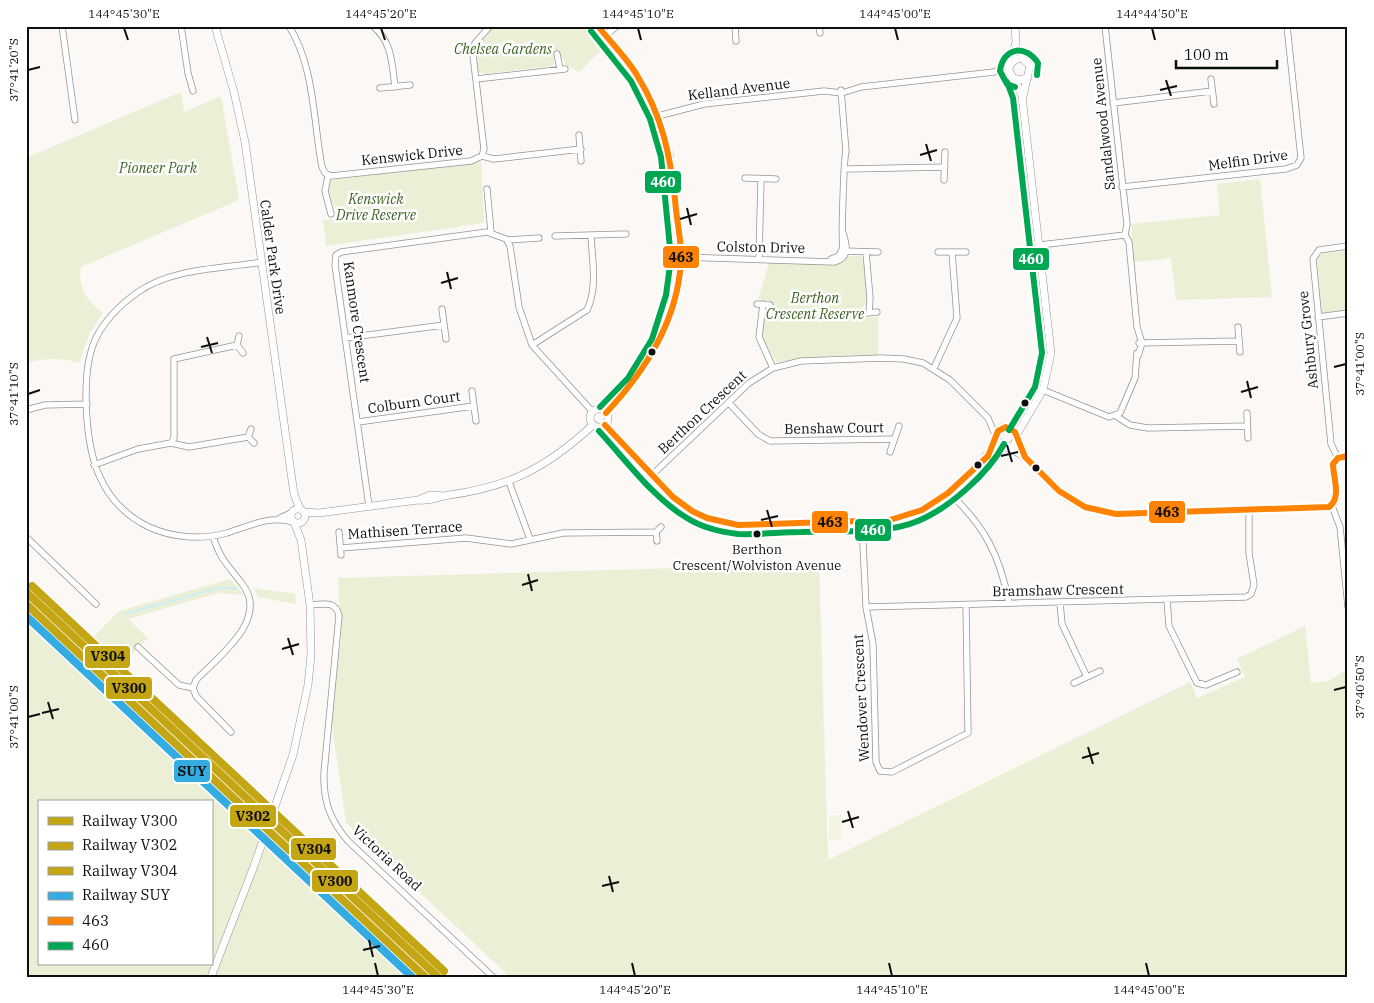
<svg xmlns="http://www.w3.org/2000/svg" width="1374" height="1003" font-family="'IBM Plex Serif',serif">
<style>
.green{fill:#eaefd6;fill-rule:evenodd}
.pitch{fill:#f2f3e0}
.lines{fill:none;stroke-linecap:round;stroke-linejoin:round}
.stream{stroke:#ceeef4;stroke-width:2}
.minor-casing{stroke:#959493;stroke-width:7}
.tertiary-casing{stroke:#959493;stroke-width:8}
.minor{stroke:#fefefe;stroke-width:5.5}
.tertiary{stroke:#fefefe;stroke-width:7}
.bus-1-casing{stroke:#fff;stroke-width:10}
.bus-2-casing{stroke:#fff;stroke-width:10}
.bus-1{stroke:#ff8200;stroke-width:6}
.bus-2{stroke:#00a651;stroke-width:6}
.rail-1-casing{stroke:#fff;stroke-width:11}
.rail-2-casing{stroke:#fff;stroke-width:11}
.rail-3-casing{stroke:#fff;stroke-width:11}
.rail-4-casing{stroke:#fff;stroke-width:11}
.rail-1{stroke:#c4a614;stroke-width:8}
.rail-2{stroke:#c4a614;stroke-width:8}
.rail-3{stroke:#c4a614;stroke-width:8}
.rail-4{stroke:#34ace1;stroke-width:8}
.ticks{fill:none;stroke:#0f0f0f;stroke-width:2}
.bus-dot{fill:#0f0f0f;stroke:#fff;stroke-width:2}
.labels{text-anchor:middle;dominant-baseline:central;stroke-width:5;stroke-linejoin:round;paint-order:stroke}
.bus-label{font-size:13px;fill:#0f0f0f;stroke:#fff}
.park-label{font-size:14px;font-style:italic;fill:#3f6423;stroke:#fff}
.street-label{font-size:14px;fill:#0f0f0f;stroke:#fff}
.line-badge{stroke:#fff;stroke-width:2}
.badge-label{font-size:14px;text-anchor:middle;font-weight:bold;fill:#fff}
.pale-badge-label{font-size:14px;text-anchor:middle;font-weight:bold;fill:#111}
.neatline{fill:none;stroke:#0f0f0f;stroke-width:2}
.ticks-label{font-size:12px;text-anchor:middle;fill:#0f0f0f}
</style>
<rect width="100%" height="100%" fill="#fbf8f5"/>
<path class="green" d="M 493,26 L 588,26 L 605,47 L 579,72 L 567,66 L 558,51 L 553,55 L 554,63 L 552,66 L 485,74 L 478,71 L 476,46 Z
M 181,92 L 184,112 L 221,96 L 239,200 L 81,267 C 77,287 88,302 103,313 L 90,332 L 79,363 C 64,358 41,357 26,364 L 26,158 Z
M 481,162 L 484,223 L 326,246 L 323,220 L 342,218 L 331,201 L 327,187 L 332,180 Z
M 1260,179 L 1272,297 L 1176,300 L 1171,258 L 1134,262 L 1131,224 L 1220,215 L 1217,184 Z
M 1348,251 L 1348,310 L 1322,313 L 1317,258 L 1324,253 Z
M 849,256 L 862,256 C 864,271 875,303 858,311 L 859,318 L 878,317 L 878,355 L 829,356 L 776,362 L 762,337 L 762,316 L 773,309 L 772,302 L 758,300 L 769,263 L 838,263 Z
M 819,564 L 828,860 L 1190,682 L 1197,698 L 1245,677 L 1237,659 L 1305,626 L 1311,683 L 1329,681 L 1346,670 L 1348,977 L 510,977 L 346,823 L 330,711 L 341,643 L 338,578 Z
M 230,579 L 244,595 L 218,593 L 128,619 L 148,638 L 129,657 L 127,658 L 113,648 L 105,656 L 89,641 L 119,611 Z
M 254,588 L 295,594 L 296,604 L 258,597 Z
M 26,604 L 264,828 L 209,977 L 26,977 ZM 39,802 L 211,802 L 211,964 L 39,964 Z
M 269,832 L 424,977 L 212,977 Z"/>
<path class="pitch" d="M 841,815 L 841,840 L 829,840 L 829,816 Z"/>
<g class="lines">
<path class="stream" d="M 125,614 L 218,588 L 237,589
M 26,626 L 38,625"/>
<defs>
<path id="minor" d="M 62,26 L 75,120
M 181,26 L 188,73 L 193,91
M 289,26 C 315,68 313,121 322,167 L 325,173 L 331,176 L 471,161 L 482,156 L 484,149 L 473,55 L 475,43 L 490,26
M 373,26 C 392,42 392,63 395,87
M 598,26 L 638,76 L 658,116 L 670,155 L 679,243 C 684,260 680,264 678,280 C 669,338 645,372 606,413
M 735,26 L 736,41
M 819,26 L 820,33
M 1105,26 L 1127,224 L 1125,235 L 1129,242 L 1137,327 L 1142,343 L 1138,356
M 607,34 L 617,26
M 557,54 L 560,69
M 476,79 L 565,69
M 1211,79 L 1214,104
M 380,88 L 410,85
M 841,90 L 846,152
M 1113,103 L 1212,91
M 658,116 L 704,104 L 824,91 L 842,93 L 861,87 L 994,72 L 1010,64
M 579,135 L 581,161
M 482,156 L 494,159 L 581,149
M 846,169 L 945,167
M 328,176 L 325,191 L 331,214
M 745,178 L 776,179
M 944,180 L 945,152
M 1122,187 L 1286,169 L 1297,165 L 1301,158 L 1287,26
M 487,189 L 491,232
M 555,236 L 626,234
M 507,240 L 539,238
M 1040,245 L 1125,235
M 844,251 L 878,252
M 866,252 L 870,298 L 869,313
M 938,252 L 966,252
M 681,257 L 834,262 C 850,258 847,245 843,233
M 759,258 L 761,179
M 831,259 L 839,256 L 843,247 C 841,238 844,157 846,151
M 262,262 C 221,269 172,268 138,292 C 121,304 104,321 95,340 C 87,359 86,379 86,399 C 87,452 97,502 149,527 C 173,538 202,540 227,533 C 249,526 270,515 293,522
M 757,304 L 770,305
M 763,304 L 759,337 L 773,368
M 442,309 L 446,339
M 858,314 L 877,312
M 1318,317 L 1348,313
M 1238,327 L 1240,352
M 239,336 L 237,345 L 243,353
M 345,338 L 444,325
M 1139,343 L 1239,341
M 532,345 L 587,310 C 598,288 592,259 591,235
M 934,368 L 957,318 L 952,252
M 1043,390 L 1109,417 L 1120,413 L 1135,378 L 1137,353
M 472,391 L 476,421
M 729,403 L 758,434 L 770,441 L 894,439
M 26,410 L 45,405 L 87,404
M 1247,413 L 1248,438
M 1116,416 L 1130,425 L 1148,428 L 1247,426
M 358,422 L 474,406
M 251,429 L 248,437 L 254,443
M 171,443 L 189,447 L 248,437
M 890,452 L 899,426
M 1338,458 L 1331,444 L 1313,259 L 1319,250 L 1348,246
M 94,465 L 138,449 L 171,443 L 174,438 L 174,359 L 237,345
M 652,475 L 749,383 L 773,368 L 801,361 L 882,358 L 904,359 L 923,363 L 950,380 L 988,418 L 996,437
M 509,482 L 530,539
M 949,493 C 985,526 1000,556 1009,603
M 369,506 L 335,265 L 336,255 L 341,252 L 487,232 L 506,239 L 510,246 L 519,307 L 532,345 L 592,411
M 1332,506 L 1340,527 L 1348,607
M 280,518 L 291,513
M 862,522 L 866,607 L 1246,597 L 1251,594 L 1254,585 L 1249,553 L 1249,511
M 339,532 L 341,555
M 26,537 L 96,604
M 657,541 L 656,532 L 661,527
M 341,548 L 466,538 L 511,544 L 563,533 L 656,532
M 1167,600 L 1169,626 L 1197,683 L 1206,685 L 1237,672
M 1060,603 L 1062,624 L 1087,677
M 310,605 C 323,604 336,600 339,616 L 324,773 C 323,801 330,820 348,841 L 493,977
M 866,607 L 873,644 L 876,762 L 880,771 L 892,772 L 968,733 L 966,605
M 138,647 L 179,685 L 193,688
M 1074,683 L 1100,671
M 193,688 L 196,680 C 218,657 269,620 243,585 C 229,566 220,560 213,536
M 193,688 L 196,696 L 231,732"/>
<path id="tertiary" d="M 215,26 L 234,92 L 245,142 L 291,473 L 294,494 L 300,509
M 1011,62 L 1016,42 L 1015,26
M 1015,79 L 1022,96 L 1051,353 L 1043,390 L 1017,434
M 1023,96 L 1030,66 L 1023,59 C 1015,58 1010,62 1009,70 L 1013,78 L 1022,80 L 1028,77
M590 418a9 9 0 1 1 18 0a9 9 0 1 1-18 0Z
M 605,425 L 673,497 L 692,511 L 707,518 L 738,525 L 890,520 C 923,515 943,499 966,476 C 978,465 989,455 996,440
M 1017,437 L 1014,445 L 1006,448 L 1000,446 L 996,437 L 998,431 L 1003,427 L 1013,429 L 1024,455
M 1009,448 C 1030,457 1042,476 1059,491 C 1075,505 1095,511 1116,514 L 1329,507 C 1343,501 1332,476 1333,464 L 1338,458 L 1348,456
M 418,500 L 430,495 L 444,496
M291 516a7 7 0 1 1 14 0a7 7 0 1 1-14 0Z
M 304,512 L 319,513 L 418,500 C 430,502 437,497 449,495 C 510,487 547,467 592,426
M 211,977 L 254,866 L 293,755 L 308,685 L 311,655 L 310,605 L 301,540 L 294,522"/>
</defs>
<use href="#minor" class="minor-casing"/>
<use href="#tertiary" class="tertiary-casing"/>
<use href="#minor" class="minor"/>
<use href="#tertiary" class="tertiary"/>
<defs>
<path id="bus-1" d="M 598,26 C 611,43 628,59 638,77 C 662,116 670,154 675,199 C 676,218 682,242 681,260 C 678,320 646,370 606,413
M 605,425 L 673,497 L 692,511 L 707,518 L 738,525 L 890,520 L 922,510 L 948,493 L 988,456 L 998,431 L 1006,427 L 1015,432 L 1025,457 L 1059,491 L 1085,507 L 1116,514 L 1329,507 C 1342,497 1333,478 1333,464 L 1338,458 L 1348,456"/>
<path id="bus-2" d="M 591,31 L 631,81 L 650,119 L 661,157 L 671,258 L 666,295 L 652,339 L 628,378 L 600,407
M 1007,82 L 1013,98 L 1042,353 L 1035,387 L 1009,430
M 1015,87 L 1007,84 L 1000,71 C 1003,47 1026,44 1038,63 L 1037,75
M 599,431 C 625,459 654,499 687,518 C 701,527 721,532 738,534 C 759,535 781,532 802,532 C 837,530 885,535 918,521 C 949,508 988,474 1004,444"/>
</defs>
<use href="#bus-1" class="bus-1-casing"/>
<use href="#bus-2" class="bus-2-casing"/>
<use href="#bus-1" class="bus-1"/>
<use href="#bus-2" class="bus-2"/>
<defs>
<path id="rail-1" d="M 26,592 L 438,977"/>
<path id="rail-2" d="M 26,604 L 425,977"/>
<path id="rail-3" d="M 32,586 L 444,971"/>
<path id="rail-4" d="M 26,616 L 412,977"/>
</defs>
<use href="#rail-1" class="rail-1-casing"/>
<use href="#rail-2" class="rail-2-casing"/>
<use href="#rail-3" class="rail-3-casing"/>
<use href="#rail-4" class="rail-4-casing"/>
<use href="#rail-1" class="rail-1"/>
<use href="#rail-2" class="rail-2"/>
<use href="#rail-3" class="rail-3"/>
<use href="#rail-4" class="rail-4"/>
</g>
<path class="ticks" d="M 124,28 L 128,40M 381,28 L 385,40M 638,28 L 641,40M 895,28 L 898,40M 1152,28 L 1155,40M 28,70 L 40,67M 1166,80 L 1171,96M 1160,90 L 1177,86M 926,144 L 931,161M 920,155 L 937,150M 687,208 L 691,225M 680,219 L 697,214M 447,272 L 451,289M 441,283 L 458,278M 207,337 L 212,353M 201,347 L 218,343M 1334,367 L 1346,364M 1247,381 L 1251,398M 1241,392 L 1258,387M 28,394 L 40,390M 1007,445 L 1012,462M 1001,456 L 1018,452M 767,510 L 772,527M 761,520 L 778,516M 528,574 L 532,591M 522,585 L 538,580M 288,638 L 293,655M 282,649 L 299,644M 1334,690 L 1346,687M 48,702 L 53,719M 42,713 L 59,709M 28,717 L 40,714M 1088,747 L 1093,764M 1082,758 L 1099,753M 848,811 L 853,828M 842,822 L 859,817M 609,876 L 613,892M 602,886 L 619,882M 369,940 L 373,957M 363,950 L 380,946M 375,963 L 378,976M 632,963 L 635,976M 889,963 L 892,976M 1146,963 L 1149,976"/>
<g class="bus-dot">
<circle cx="652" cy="352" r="4.5"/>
<circle cx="1025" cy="403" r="4.5"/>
<circle cx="978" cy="465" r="4.5"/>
<circle cx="1036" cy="468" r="4.5"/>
<circle cx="757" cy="534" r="4.5"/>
</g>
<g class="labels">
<g class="bus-label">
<text x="757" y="549">Berthon<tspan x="757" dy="16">Crescent/Wolviston Avenue</tspan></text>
</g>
<g class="park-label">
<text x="503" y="49">Chelsea Gardens</text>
<text x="158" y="168">Pioneer Park</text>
<text x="376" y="199">Kenswick<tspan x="376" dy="16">Drive Reserve</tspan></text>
<text x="815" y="298">Berthon<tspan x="815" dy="16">Crescent Reserve</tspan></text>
</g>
<g class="street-label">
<text transform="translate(739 89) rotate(-7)">Kelland Avenue</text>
<text transform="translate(1103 124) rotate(-96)">Sandalwood Avenue</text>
<text transform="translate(412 155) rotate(-6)">Kenswick Drive</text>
<text transform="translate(1248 160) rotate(-8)">Melfin Drive</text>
<text transform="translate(761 247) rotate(1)">Colston Drive</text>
<text transform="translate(273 257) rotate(82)">Calder Park Drive</text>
<text transform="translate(357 322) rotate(82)">Kanmore Crescent</text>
<text transform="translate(1308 340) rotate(-96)">Ashbury Grove</text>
<text transform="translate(414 402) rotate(-8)">Colburn Court</text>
<text transform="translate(702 412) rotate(-43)">Berthon Crescent</text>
<text transform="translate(834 428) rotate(-1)">Benshaw Court</text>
<text transform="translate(405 530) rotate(-4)">Mathisen Terrace</text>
<text transform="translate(1058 590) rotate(-1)">Bramshaw Crescent</text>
<text transform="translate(861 698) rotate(-93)">Wendover Crescent</text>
<text transform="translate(387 858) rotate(43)">Victoria Road</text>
</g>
</g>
<g class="line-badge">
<rect x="644" y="170" width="38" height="24" rx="5" fill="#00a651"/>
<rect x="662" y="245" width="38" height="24" rx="5" fill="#ff8200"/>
<rect x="1012" y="247" width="38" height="24" rx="5" fill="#00a651"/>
<rect x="1148" y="500" width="38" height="24" rx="5" fill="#ff8200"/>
<rect x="811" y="510" width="38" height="24" rx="5" fill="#ff8200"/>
<rect x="854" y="518" width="38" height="24" rx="5" fill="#00a651"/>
<rect x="84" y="645" width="47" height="24" rx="5" fill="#c4a614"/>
<rect x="105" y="676" width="48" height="24" rx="5" fill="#c4a614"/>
<rect x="173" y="759" width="38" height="24" rx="5" fill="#34ace1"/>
<rect x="229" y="804" width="48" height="24" rx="5" fill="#c4a614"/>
<rect x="290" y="837" width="47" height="24" rx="5" fill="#c4a614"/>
<rect x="311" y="869" width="48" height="24" rx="5" fill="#c4a614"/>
</g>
<g class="badge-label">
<text x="663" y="187">460</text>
<text x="1031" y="264">460</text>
<text x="873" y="535">460</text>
</g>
<g class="pale-badge-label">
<text x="681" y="262">463</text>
<text x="1167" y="517">463</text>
<text x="830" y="527">463</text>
<text x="108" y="661">V304</text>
<text x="129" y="693">V300</text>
<text x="192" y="776">SUY</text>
<text x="253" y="821">V302</text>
<text x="314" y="854">V304</text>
<text x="335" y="886">V300</text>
</g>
<rect width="1374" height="1003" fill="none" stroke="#ffffff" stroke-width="55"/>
<rect x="38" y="800" width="175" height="165" fill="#ffffff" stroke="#9f9f9f"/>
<rect x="48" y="817" width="25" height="8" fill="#c4a614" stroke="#9f9f9f"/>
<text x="82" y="826" font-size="15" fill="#0f0f0f">Railway V300</text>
<rect x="48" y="842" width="25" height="8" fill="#c4a614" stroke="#9f9f9f"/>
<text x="82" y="850" font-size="15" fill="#0f0f0f">Railway V302</text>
<rect x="48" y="867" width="25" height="8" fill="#c4a614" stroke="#9f9f9f"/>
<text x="82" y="876" font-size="15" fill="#0f0f0f">Railway V304</text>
<rect x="48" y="892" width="25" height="8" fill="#34ace1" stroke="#9f9f9f"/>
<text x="82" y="900" font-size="15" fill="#0f0f0f">Railway SUY</text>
<rect x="48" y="917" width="25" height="8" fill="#ff8200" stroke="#9f9f9f"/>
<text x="82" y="926" font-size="15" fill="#0f0f0f">463</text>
<rect x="48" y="942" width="25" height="8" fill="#00a651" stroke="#9f9f9f"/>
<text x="82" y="950" font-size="15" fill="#0f0f0f">460</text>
<path d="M1176 60v8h101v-8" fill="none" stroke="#0f0f0f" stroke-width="2.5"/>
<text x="1184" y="60" font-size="15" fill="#0f0f0f" stroke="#ffffff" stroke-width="4" paint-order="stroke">100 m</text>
<rect x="28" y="28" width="1318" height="948" class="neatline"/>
<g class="ticks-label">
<text x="124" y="18">144°45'30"E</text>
<text x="381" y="18">144°45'20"E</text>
<text x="638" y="18">144°45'10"E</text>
<text x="895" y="18">144°45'00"E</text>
<text x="1152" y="18">144°44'50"E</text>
<text transform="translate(14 70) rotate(-90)" y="4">37°41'20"S</text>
<text transform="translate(1360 364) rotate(-90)" y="4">37°41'00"S</text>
<text transform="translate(14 394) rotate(-90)" y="4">37°41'10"S</text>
<text transform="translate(1360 687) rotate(-90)" y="4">37°40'50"S</text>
<text transform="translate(14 717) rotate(-90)" y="4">37°41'00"S</text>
<text x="378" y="994">144°45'30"E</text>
<text x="635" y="994">144°45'20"E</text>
<text x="892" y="994">144°45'10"E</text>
<text x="1149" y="994">144°45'00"E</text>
</g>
</svg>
